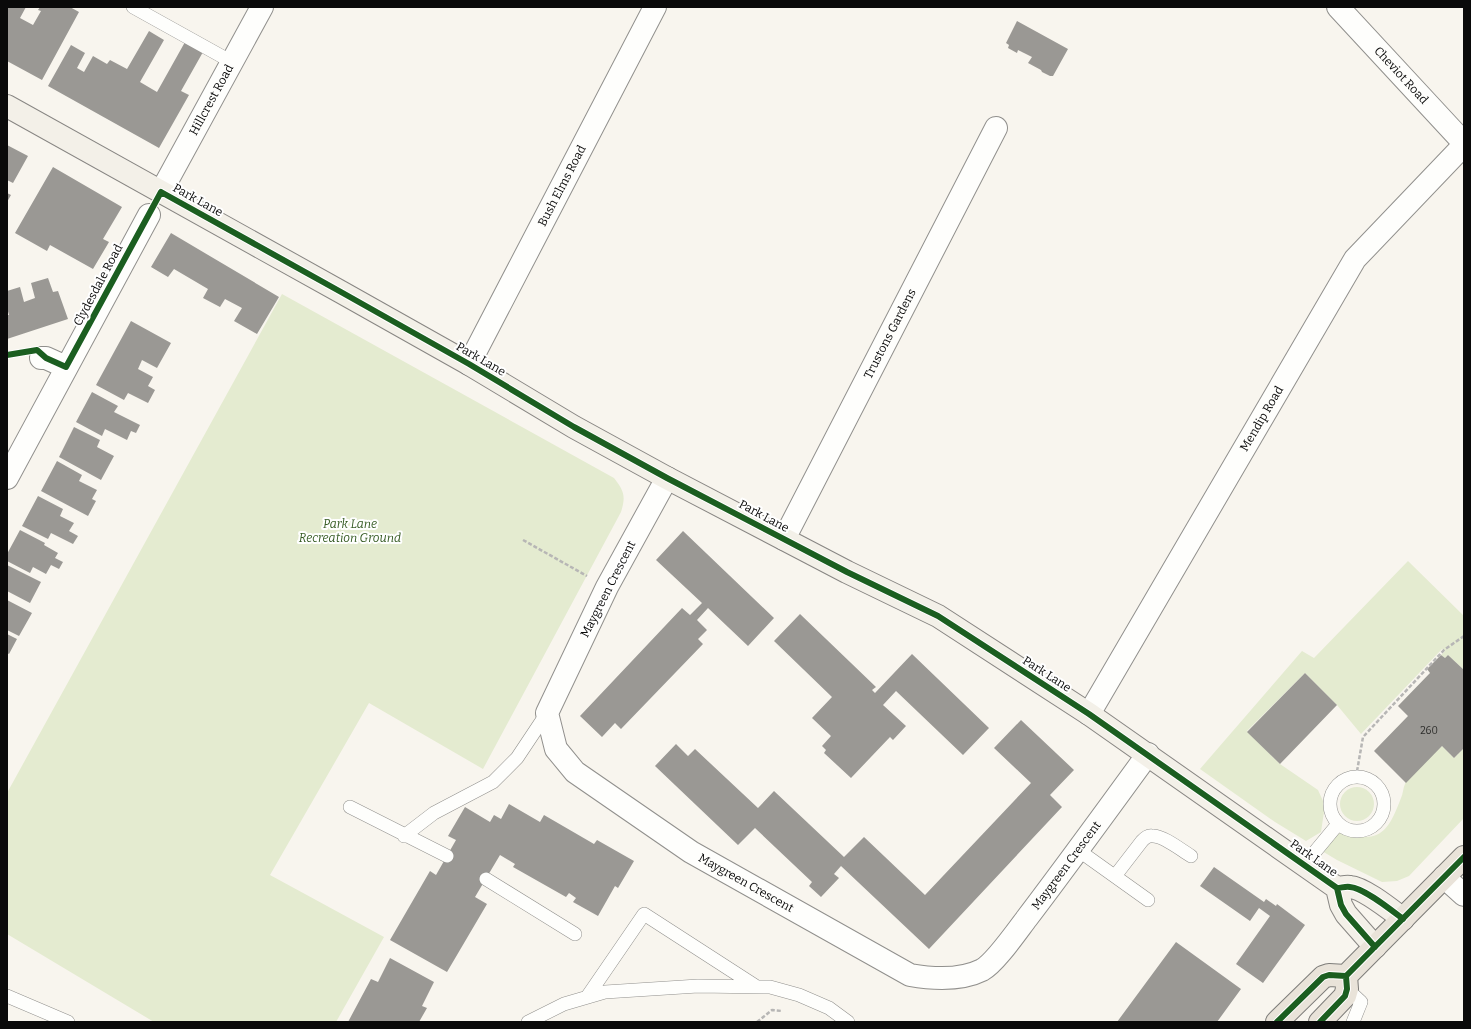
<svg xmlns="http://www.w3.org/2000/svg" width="1471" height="1029" font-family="Bitter,serif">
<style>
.green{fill:#e4ebd0}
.building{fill:#9a9894}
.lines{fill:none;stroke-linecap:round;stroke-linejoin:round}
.lane-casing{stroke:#91908d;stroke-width:14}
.street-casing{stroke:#91908d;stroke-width:24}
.secondary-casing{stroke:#888683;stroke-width:24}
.primary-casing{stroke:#7e7d7a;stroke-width:24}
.path{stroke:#b7b6b5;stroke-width:2.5;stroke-dasharray:4 2;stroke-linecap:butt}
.lane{stroke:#fefefc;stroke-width:13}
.street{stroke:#fefefc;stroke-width:22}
.secondary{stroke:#f3f0e8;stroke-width:22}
.primary{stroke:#e9e3d9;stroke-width:22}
.cycleway-casing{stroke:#fff;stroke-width:8}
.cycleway{stroke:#1b5e20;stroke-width:6}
.labels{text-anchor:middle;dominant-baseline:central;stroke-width:4;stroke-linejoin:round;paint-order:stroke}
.number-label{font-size:10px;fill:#2e2e2c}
.street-label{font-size:12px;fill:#0a0a0a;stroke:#fff}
.park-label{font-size:12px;font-style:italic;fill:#345a22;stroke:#fff}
</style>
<rect width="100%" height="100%" fill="#f8f5ee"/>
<path class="green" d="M 282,294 L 614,478 C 624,491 626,496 621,512 L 483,769 L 369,703 L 270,875 L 384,937 L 336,1022 L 154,1022 L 7,934 L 7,793 Z
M 1408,561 L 1464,616 L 1464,670 L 1448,655 L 1445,658 L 1441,655 L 1445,651 L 1442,649 L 1361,734 L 1337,705 L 1305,673 L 1247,731 L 1280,764 L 1318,790 L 1323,801 L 1324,812 L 1321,832 L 1306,841 L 1275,822 L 1200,769 L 1302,651 L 1314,658 Z
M 1442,746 L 1454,758 L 1464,748 L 1464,818 L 1409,876 L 1397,881 L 1382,882 L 1337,860 L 1322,851 L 1336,835 L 1340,833 C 1379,843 1387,835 1401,798 C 1403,794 1403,788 1405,784 C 1409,776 1434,753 1442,746 Z
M1340 804a17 17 0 1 1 34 0a17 17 0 1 1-34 0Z"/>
<path class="building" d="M 7,7 L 26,7 L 20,18 L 33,25 L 41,11 L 38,10 L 40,7 L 70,7 L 79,12 L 42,80 L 7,61 Z
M 1017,21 L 1068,49 L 1053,76 L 1050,76 L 1042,72 L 1041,70 L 1028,63 L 1032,57 L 1018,50 L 1017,53 L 1008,48 L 1009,45 L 1006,43 Z
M 149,31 L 164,40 L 140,82 L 157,92 L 185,42 L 203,52 L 181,91 L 189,95 L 159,148 L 48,86 L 71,45 L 85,53 L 77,68 L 84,72 L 93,56 L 107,64 L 110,60 L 127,69 Z
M 7,145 L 28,156 L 13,183 L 7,180 Z
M 53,167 L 122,207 L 103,239 L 109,242 L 93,269 L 50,245 L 47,251 L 15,233 Z
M 7,193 L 11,195 L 7,202 Z
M 171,233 L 279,297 L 257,334 L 234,321 L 242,308 L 225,299 L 220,307 L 203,298 L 208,289 L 174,269 L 168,277 L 151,267 Z
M 48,278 L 53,292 L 58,291 L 68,319 L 7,339 L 7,315 L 9,315 L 7,308 L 7,291 L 20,287 L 24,302 L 35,298 L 31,283 Z
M 131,321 L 171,343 L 157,368 L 142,360 L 138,369 L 153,377 L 148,386 L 155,390 L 148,403 L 128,393 L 124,400 L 96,385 Z
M 92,392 L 118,406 L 114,412 L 140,425 L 136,433 L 131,431 L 127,440 L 105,429 L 102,436 L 76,422 Z
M 74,427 L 100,440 L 97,447 L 114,456 L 101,480 L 59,457 Z
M 57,461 L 82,475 L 79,481 L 97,490 L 92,499 L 96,501 L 88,516 L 41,491 Z
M 38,496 L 63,509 L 60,516 L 74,523 L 69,531 L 78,536 L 73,544 L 51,533 L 48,539 L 22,526 Z
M 20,530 L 45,543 L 44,545 L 58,553 L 55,558 L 63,562 L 59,569 L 51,565 L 46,574 L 33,567 L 30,573 L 7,561 L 7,554 Z
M 683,531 L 774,618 L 748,646 L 708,608 L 697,620 L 707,630 L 698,639 L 703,644 L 621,729 L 615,723 L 602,737 L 580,716 L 682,608 L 690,615 L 702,603 L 656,560 Z
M 7,565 L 41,582 L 30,603 L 7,591 Z
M 7,600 L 32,613 L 19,636 L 7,630 Z
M 800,614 L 876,687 L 872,690 L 875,693 L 912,654 L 989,728 L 963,755 L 896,691 L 883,705 L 906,726 L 893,740 L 890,737 L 851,778 L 824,753 L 826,750 L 822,746 L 831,736 L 812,718 L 832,697 L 774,641 Z
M 7,634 L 17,639 L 9,654 L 7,653 Z
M 1441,655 L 1445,658 L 1448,655 L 1464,670 L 1464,748 L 1454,758 L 1442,746 L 1406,783 L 1374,751 L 1408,716 L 1398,706 L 1430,673 L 1427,669 Z
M 1305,673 L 1337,705 L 1280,764 L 1247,732 Z
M 1021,720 L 1074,770 L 1050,795 L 1062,807 L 929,949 L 841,866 L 834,874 L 839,878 L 821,897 L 809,886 L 812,882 L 755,828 L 738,845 L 655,766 L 676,744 L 688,756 L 695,749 L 758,808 L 774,791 L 844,857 L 864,837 L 925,895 L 1031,783 L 994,748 Z
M 509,804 L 540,822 L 544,815 L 594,844 L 597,840 L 634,861 L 618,888 L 615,886 L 598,916 L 573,902 L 576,898 L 569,893 L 566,897 L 513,867 L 515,864 L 500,855 L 475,897 L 487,904 L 447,972 L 390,940 L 430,871 L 436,875 L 456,840 L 448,836 L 465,807 L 490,822 L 494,815 L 501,819 Z
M 1214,867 L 1264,902 L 1266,899 L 1276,906 L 1277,904 L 1305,925 L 1263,983 L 1236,964 L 1270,916 L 1259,908 L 1250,921 L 1200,886 Z
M 1176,942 L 1241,989 L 1217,1022 L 1117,1022 Z
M 390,958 L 434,982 L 422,1006 L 427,1008 L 419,1022 L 348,1022 L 371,979 L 378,982 Z"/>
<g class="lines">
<defs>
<path id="lane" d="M 133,7 L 232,62
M1330 804a27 27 0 1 1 54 0a27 27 0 1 1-54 0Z
M 350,807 L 447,856
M 404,836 L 434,813 L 493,782 L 517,758 L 547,713
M 1078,850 L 1148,900
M 1304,865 L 1338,824
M 1115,876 L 1142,841 C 1145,838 1148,835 1153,836 C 1164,836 1181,850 1191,856
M 486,879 L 575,934
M 1347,989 L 1361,1002 L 1353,1022
M 7,996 L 68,1022
M 587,997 L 644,914 L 757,987
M 528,1022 L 564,1004 L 605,992 L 698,986 L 770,987 L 799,995 L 829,1008 L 848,1022"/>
<g id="street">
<path id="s1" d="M 1338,7 L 1464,143"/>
<path id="s2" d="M 161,192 L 262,7"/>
<path d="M 41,358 L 46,358 L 66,367"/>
<path id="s3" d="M 469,364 L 655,7"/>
<path d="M 7,478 L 149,215"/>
<path id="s4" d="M 667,478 L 607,587 L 547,713 L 556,749 L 575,772 L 691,852 L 910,975 C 933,979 960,981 982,970 C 995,963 1017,931 1027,918 C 1068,864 1108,809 1148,754"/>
<path id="s5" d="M 784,539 L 996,128"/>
<path id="s6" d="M 1089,714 L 1355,259 L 1464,145"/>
<path d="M 1444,877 L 1464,895"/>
</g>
<path id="secondary" d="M 7,106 L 341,292 L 469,364 L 574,427 L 667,478 L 847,572 L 938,616 L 1089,714 L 1337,888 C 1341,888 1346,886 1350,887 C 1364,888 1391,910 1403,919
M 1337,888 L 1341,905 L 1346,914 L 1375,947"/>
<path id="primary" d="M 1346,976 L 1464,857
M 1277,1022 L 1323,977 L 1329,975 L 1346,976
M 1320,1022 L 1345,996 L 1347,989 L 1346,976"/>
</defs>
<use href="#lane" class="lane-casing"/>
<use href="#street" class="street-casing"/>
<use href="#secondary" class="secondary-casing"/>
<use href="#primary" class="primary-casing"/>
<path class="path" d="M 523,540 L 587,576
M 1356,777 L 1363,737 L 1444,650 L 1464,636
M 757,1022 L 772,1010 L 782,1011"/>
<use href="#lane" class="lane"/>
<use href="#street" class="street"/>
<use href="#secondary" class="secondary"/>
<use href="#primary" class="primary"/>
<defs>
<path id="cycleway" d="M 7,355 L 37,350 L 46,358 L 66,367 L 161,192 L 341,292 L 469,364 L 574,427 L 667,478 L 847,572 L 938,616 L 1089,714 L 1337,888 C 1341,888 1346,886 1350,887 C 1364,888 1391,910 1403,919
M 1337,888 L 1341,905 L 1346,914 L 1375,947
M 1346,976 L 1464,857
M 1277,1022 L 1323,977 L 1329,975 L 1346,976
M 1320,1022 L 1345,996 L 1347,989 L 1346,976"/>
</defs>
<use href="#cycleway" class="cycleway-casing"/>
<use href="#cycleway" class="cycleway"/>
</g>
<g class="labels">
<g class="number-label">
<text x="1429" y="731">260</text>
</g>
<g class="street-label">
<text stroke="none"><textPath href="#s1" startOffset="93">Cheviot Road</textPath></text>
<text stroke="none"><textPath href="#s2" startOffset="105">Hillcrest Road</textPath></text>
<text stroke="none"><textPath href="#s3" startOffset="201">Bush Elms Road</textPath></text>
<text transform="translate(198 200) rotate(29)">Park Lane</text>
<text transform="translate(98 285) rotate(-62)">Clydesdale Road</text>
<text stroke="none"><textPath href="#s5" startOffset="231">Trustons Gardens</textPath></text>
<text transform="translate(481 359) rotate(30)">Park Lane</text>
<text stroke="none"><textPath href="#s6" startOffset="342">Mendip Road</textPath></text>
<text transform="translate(764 516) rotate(28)">Park Lane</text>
<text transform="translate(608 589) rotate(-63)">Maygreen Crescent</text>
<text transform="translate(1047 674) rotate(33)">Park Lane</text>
<text transform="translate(1314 858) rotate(35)">Park Lane</text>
<text stroke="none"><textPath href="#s4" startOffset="931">Maygreen Crescent</textPath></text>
<text stroke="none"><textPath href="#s4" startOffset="535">Maygreen Crescent</textPath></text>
</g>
<g class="park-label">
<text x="350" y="524">Park Lane<tspan x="350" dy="14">Recreation Ground</tspan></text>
</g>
</g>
<rect width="1471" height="1029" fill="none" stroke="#0a0a0a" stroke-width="16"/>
</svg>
